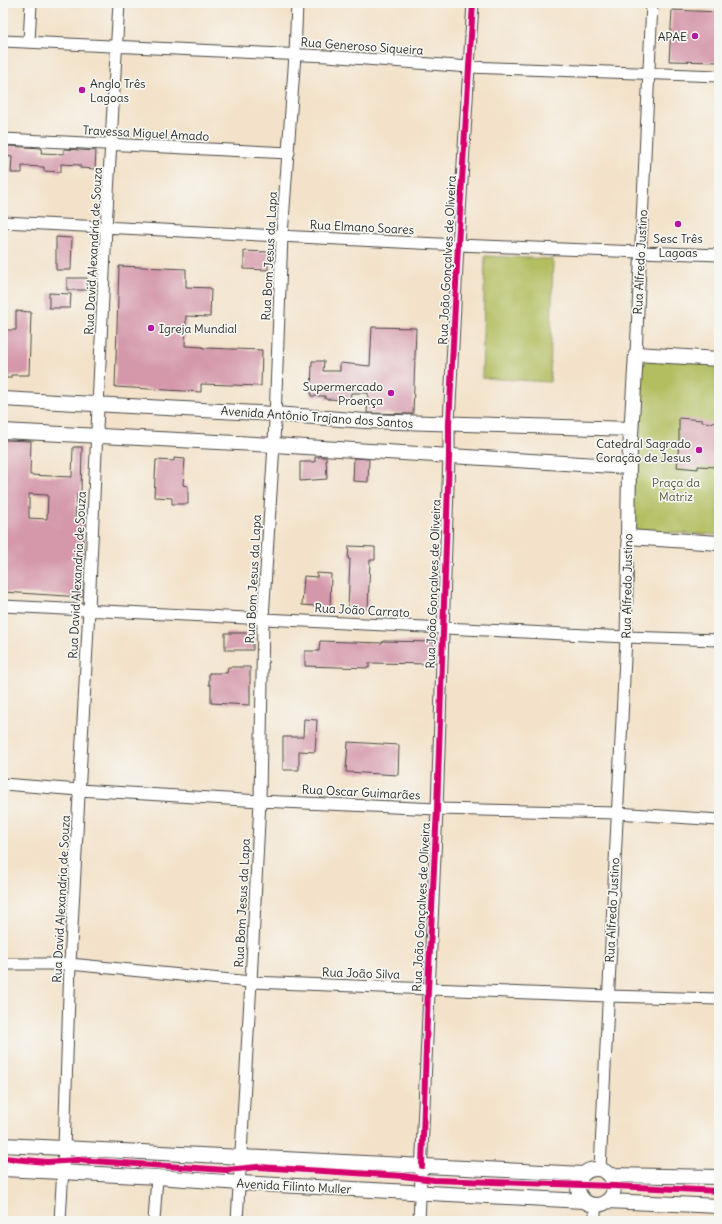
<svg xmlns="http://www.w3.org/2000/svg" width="722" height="1224" font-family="Delius,sans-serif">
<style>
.green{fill:#b2be60;stroke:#6e7446}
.building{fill:#d498aa;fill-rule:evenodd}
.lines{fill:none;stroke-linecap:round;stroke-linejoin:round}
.minor-casing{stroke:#494643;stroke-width:13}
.major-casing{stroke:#494643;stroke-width:16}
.minor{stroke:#fff;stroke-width:11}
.major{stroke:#fff;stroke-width:14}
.cycleway-casing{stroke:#f6f6f2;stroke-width:8}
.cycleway{stroke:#d6006c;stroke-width:6}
.poi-dot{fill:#b5179e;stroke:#f6f6f2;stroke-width:1.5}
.labels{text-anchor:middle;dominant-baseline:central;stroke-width:3.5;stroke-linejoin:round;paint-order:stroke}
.poi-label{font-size:12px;fill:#2b2b2b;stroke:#f6f6f2;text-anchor:end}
.street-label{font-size:12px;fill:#2b2b2b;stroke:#f6f6f2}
.park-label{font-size:12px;fill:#54573b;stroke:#f6f6f2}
</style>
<rect width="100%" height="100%" fill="#f6f6f2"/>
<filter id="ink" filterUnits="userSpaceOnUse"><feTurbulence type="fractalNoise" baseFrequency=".025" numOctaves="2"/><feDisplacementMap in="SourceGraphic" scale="8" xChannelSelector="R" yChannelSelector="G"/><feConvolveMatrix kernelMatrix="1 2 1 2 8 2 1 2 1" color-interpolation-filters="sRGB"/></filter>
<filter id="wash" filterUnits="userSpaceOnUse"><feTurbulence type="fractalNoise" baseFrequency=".012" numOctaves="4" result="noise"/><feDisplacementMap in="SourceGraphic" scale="16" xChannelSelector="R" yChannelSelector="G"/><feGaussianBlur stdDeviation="0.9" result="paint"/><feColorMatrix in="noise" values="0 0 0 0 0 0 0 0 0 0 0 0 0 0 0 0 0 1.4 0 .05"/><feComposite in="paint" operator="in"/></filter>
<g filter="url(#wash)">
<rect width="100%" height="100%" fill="#f3e2c9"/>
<path class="green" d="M 485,256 L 553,259 L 550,382 L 482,378 Z
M 640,355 L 719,363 L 719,535 L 631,531 Z"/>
<g id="blocks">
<path class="building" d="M 672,10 L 719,12 L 719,62 L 669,61 Z
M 6,146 L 42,148 L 41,153 L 64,154 L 64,149 L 96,151 L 95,169 L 80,168 L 80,165 L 61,164 L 61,172 L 44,171 L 44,167 L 22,166 L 22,173 L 11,173 L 12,157 L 5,156 Z
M 56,237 L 72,238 L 71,270 L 56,270 Z
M 244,251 L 268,252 L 268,270 L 244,269 Z
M 119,266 L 186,269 L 186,287 L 211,288 L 210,317 L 186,316 L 185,346 L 203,347 L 203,348 L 262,350 L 261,386 L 201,384 L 201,392 L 115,387 Z
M 67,278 L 87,278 L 87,290 L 67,290 Z
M 49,293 L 71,294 L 70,308 L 49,308 Z
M 16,311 L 31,312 L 29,375 L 11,375 L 11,378 L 3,378 L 3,330 L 16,330 Z
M 372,327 L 416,328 L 413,414 L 367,413 L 368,393 L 351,393 L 350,400 L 325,399 L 325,396 L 311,396 L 312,361 L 324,361 L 323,371 L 340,371 L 340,363 L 370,366 Z
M 679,418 L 702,420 L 702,422 L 719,423 L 719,461 L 716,461 L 716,467 L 698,466 L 698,469 L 677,467 L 679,442 Z
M 3,440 L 31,441 L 30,475 L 72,477 L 73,447 L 82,447 L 81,494 L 77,494 L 75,520 L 84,521 L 82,597 L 3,592 ZM 29,494 L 48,495 L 47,519 L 29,518 Z
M 315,457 L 326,457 L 327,479 L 300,481 L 300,462 L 315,462 Z
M 174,458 L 185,459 L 183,485 L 188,486 L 188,504 L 172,504 L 172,498 L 154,497 L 156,460 L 174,461 Z
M 354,458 L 369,459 L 368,482 L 353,481 Z
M 349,546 L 375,547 L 375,560 L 370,560 L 368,609 L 348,608 L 350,559 L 348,559 Z
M 317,573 L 331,574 L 330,608 L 316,607 L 316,606 L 302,605 L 304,576 L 317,577 Z
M 225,633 L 253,633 L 253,650 L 225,650 Z
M 320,641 L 382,643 L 383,641 L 434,642 L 434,664 L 369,663 L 369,668 L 305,666 L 305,651 L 319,651 Z
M 228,667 L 250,667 L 250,705 L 211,703 L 211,685 L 209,685 L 209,673 L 227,673 Z
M 304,719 L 317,720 L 315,752 L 299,751 L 299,770 L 283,770 L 283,737 L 303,737 Z
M 348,742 L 399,745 L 398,775 L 346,772 Z"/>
</g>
</g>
<g filter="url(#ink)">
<use href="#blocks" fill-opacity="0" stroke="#494643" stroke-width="1"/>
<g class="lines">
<defs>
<path id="minor" d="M 3,41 L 327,56 L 469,67 L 719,76
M 29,42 L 31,3
M 3,139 L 289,153
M 3,222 L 458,245 L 719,255
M 636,354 L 652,3
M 3,606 L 626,637 L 719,640
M 3,784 L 79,790 L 260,801 L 437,809 L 617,813 L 719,820
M 3,964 L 70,964 L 251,982 L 608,996 L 719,999
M 600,1169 L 626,637 L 628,537
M 60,1221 L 64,1149 L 70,964 L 89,609 L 106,228 L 119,3
M 154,1221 L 157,1177
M 237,1221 L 251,982 L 260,801 L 263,618 L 274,445 L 282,235 L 295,55 L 297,3
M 419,1221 L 437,809 L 449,456 L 449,424 L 458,245 L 473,3
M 595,1221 L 595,1205"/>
<path id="major" d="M 719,359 L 636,354 L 629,467 L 628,537 L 719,543
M 3,399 L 275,414 L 365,421 L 631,429
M 3,431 L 274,445 L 629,467
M 3,1145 L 583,1174
M 3,1169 L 157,1177 L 240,1183 L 584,1201
M578 1187a18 18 0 1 1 36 0a18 18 0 1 1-36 0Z
M 610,1175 L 719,1177
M 607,1201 L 719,1206"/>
</defs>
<use href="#minor" class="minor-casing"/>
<use href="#major" class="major-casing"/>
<use href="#minor" class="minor"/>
<use href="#major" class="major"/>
<defs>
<path id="cycleway" d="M 3,1158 L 47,1162 L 78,1160 L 226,1170 L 258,1167 L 403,1176 L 434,1180 L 614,1186 L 719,1191
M 422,1166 L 428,989 L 437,809 L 449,456 L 449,424 L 458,245 L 473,3"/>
</defs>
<use href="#cycleway" class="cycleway-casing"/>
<use href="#cycleway" class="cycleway"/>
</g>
</g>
<g class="poi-dot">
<circle cx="695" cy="36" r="4"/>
<circle cx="82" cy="90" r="4"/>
<circle cx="678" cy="224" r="4"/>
<circle cx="151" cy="328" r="4"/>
<circle cx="391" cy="393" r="4"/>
<circle cx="699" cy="450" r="4"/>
</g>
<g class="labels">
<g class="poi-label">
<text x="687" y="36">APAE</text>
<text x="90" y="83" text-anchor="start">Anglo Três<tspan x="90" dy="14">Lagoas</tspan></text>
<text x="678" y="238" text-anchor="middle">Sesc Três<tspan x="678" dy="14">Lagoas</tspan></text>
<text x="159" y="328" text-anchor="start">Igreja Mundial</text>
<text x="383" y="386">Supermercado<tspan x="383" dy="14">Proença</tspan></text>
<text x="691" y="443">Catedral Sagrado<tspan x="691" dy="14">Coração de Jesus</tspan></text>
</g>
<g class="street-label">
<text transform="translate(362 46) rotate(4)">Rua Generoso Siqueira</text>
<text transform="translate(146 133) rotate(3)">Travessa Miguel Amado</text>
<text transform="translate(362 227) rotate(3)">Rua Elmano Soares</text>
<text transform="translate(93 251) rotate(-87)">Rua David Alexandria de Souza</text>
<text transform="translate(269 256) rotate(-87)">Rua Bom Jesus da Lapa</text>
<text transform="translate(447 260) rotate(-87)">Rua João Gonçalves de Oliveira</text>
<text transform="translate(640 262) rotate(-87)">Rua Alfredo Justino</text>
<text transform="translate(317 417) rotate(4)">Avenida Antônio Trajano dos Santos</text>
<text transform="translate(77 575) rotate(-87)">Rua David Alexandria de Souza</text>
<text transform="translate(253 579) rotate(-87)">Rua Bom Jesus da Lapa</text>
<text transform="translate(433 584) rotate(-88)">Rua João Gonçalves de Oliveira</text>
<text transform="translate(627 586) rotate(-89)">Rua Alfredo Justino</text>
<text transform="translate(362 610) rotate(3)">Rua João Carrato</text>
<text transform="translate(361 792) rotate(3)">Rua Oscar Guimarães</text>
<text transform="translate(61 899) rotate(-87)">Rua David Alexandria de Souza</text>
<text transform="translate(242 903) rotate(-87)">Rua Bom Jesus da Lapa</text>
<text transform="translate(421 907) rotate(-87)">Rua João Gonçalves de Oliveira</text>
<text transform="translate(612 910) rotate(-87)">Rua Alfredo Justino</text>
<text transform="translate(361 973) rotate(2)">Rua João Silva</text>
<text transform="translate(294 1186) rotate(3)">Avenida Filinto Muller</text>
</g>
<g class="park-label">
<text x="676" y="482">Praça da<tspan x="676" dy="14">Matriz</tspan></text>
</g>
</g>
<rect width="722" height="1224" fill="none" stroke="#f6f6f2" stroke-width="16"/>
</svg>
